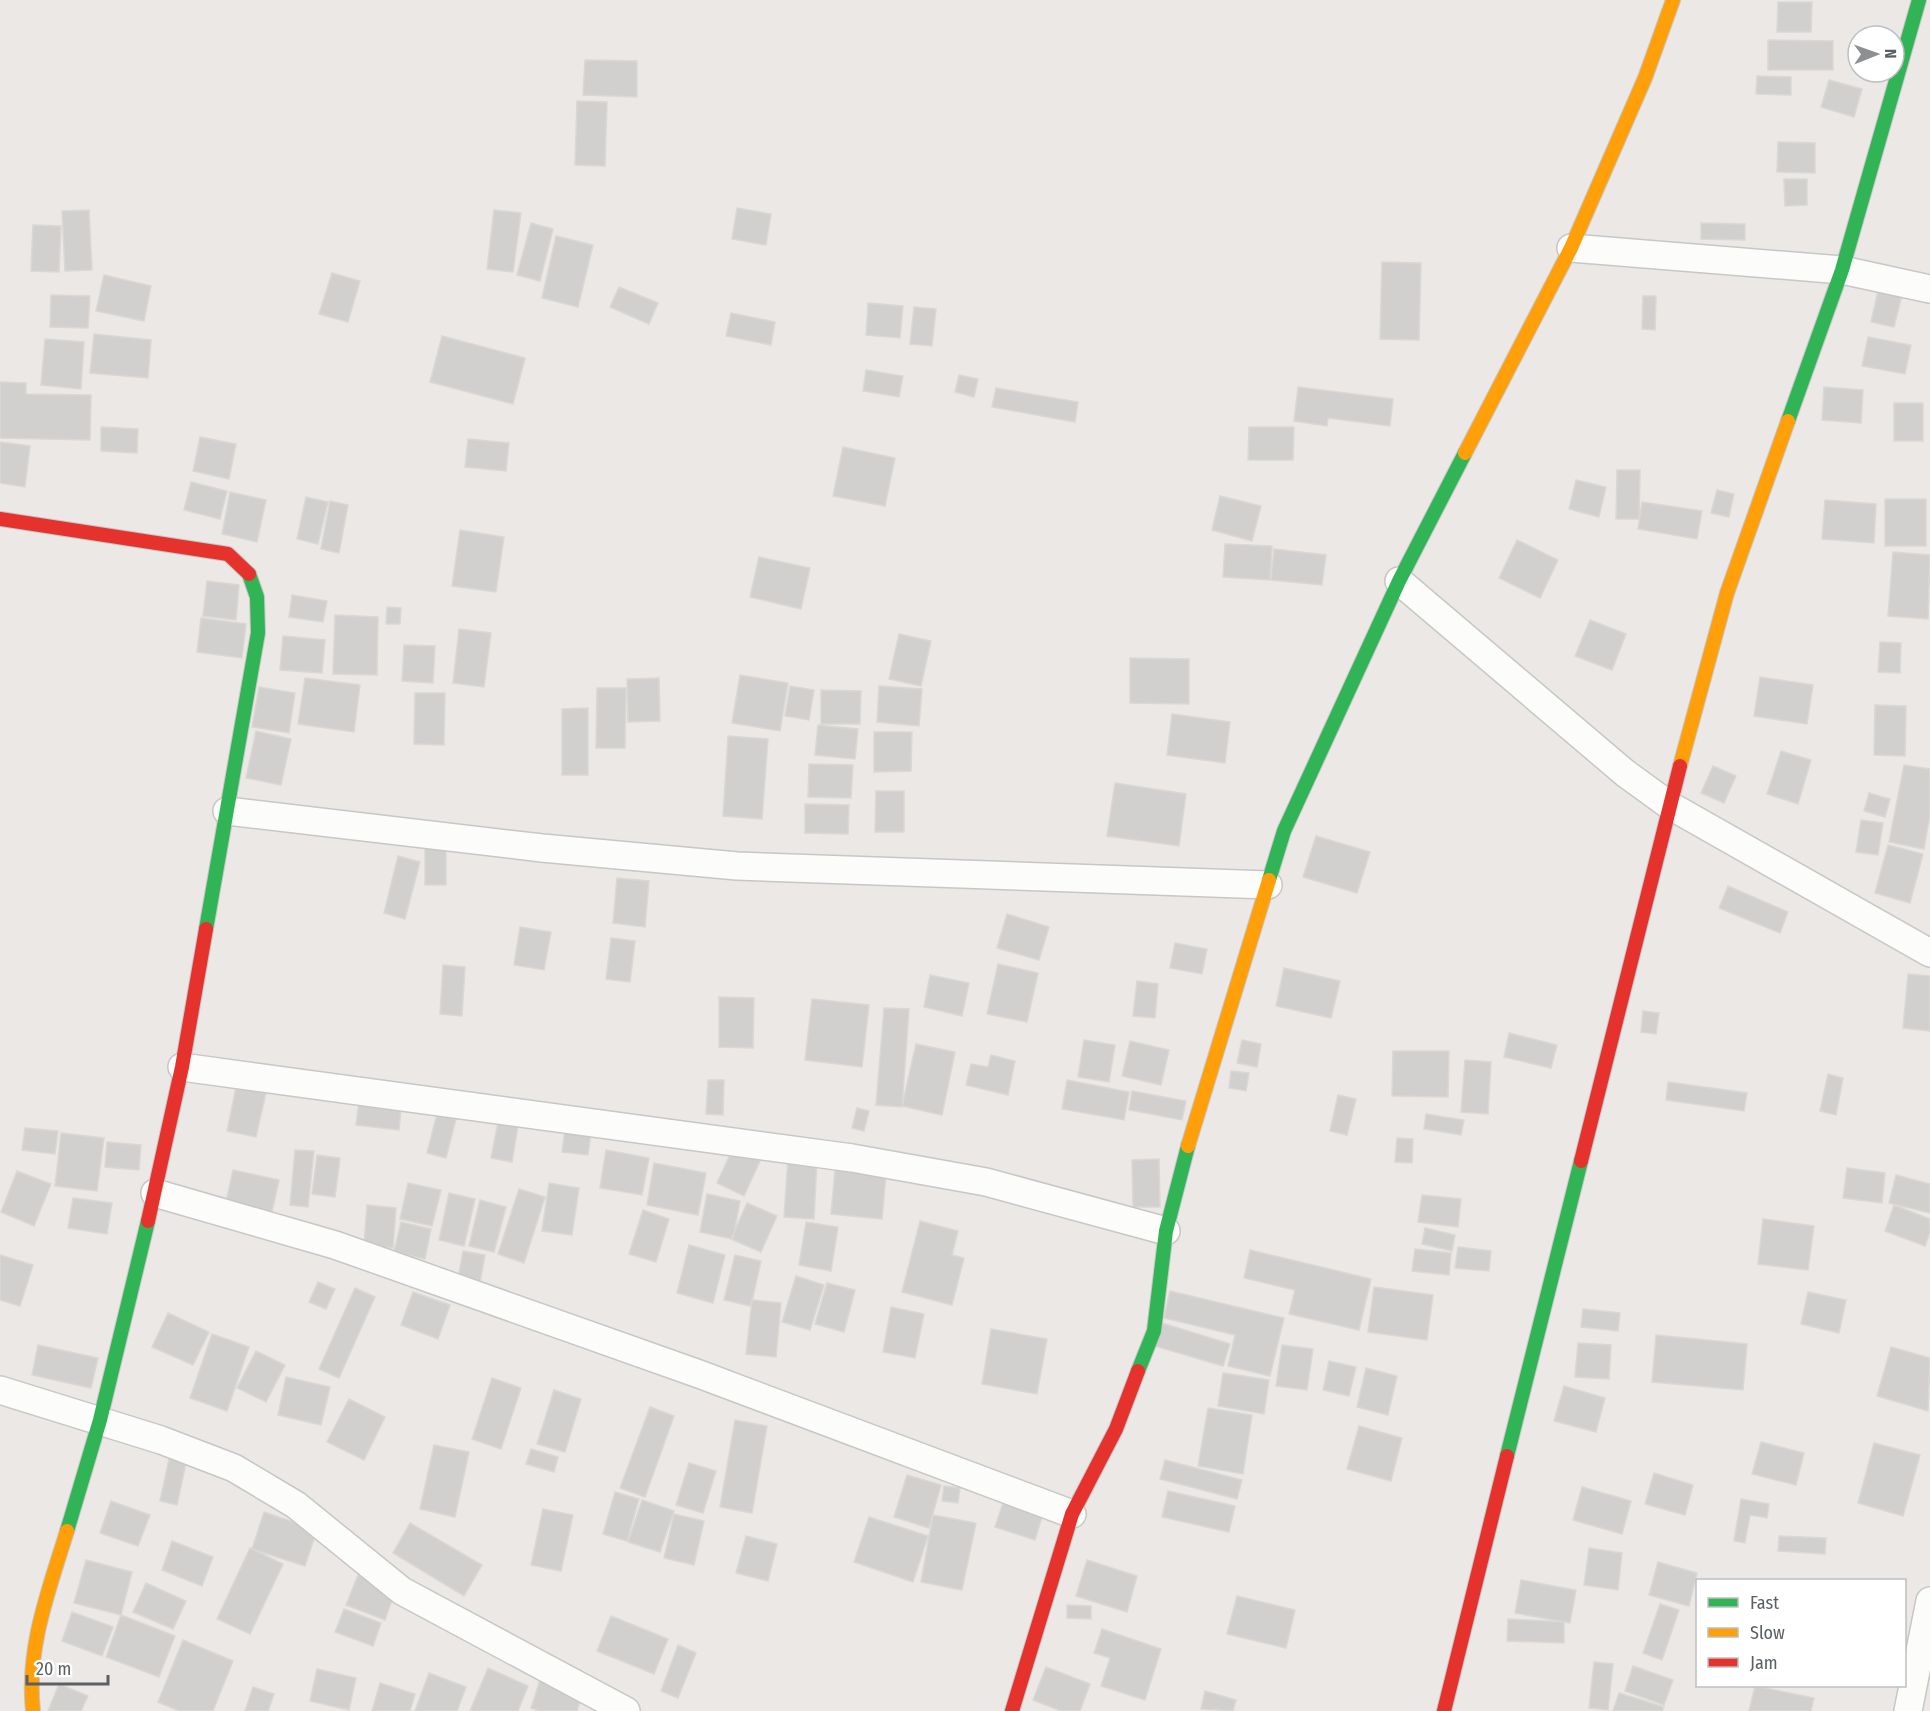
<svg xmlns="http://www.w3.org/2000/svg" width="1930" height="1711" font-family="'Fira Sans Condensed',sans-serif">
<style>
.building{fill:#d2d0cf;stroke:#dad7d4;stroke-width:1.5}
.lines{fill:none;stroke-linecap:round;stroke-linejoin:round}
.street-casing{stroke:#c7c7c7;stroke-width:30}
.fast-casing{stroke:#c6c6c6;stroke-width:16}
.slow-casing{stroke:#c6c6c6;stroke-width:16}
.jam-casing{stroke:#c6c6c6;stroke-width:16}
.street{stroke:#fcfcfb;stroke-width:27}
.fast{stroke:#30b455;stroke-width:14}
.slow{stroke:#ff9f0a;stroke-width:14}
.jam{stroke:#e5322d;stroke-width:14}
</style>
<rect width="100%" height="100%" fill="#ebe8e5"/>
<path class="building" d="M 1778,2 L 1812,2 L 1811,32 L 1777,32 Z
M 1768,40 L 1833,41 L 1833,70 L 1768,70 Z
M 585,60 L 637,61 L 637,97 L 583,95 Z
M 1757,76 L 1791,77 L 1791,95 L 1756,94 Z
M 1829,80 L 1862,89 L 1854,117 L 1821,107 Z
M 577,101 L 607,102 L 605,166 L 575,165 Z
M 1778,142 L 1815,143 L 1815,173 L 1777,172 Z
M 1784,179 L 1807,179 L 1807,205 L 1785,206 Z
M 737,208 L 771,214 L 766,245 L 732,239 Z
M 89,210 L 92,270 L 65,271 L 62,211 Z
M 494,210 L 521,213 L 513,272 L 487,269 Z
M 531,223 L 553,229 L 540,281 L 517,275 Z
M 1701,223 L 1745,224 L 1745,240 L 1701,239 Z
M 33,225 L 61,226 L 59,272 L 31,271 Z
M 556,236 L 593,245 L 578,307 L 542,298 Z
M 1382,262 L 1421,263 L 1419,340 L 1380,339 Z
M 332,273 L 360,281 L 348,322 L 319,314 Z
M 104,275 L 151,286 L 144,321 L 96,311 Z
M 1879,286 L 1903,291 L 1894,327 L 1871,322 Z
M 619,287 L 658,303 L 649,324 L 610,307 Z
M 51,295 L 90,296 L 88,328 L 50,327 Z
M 1643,296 L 1656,296 L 1655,330 L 1642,329 Z
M 868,303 L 903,306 L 900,338 L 866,335 Z
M 914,307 L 936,309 L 932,346 L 910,344 Z
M 731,313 L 775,322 L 771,345 L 726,336 Z
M 94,334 L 151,340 L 148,378 L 90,373 Z
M 442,336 L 525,358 L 513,404 L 430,382 Z
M 1868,337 L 1911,345 L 1905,374 L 1862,366 Z
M 45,339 L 84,342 L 81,389 L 41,385 Z
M 866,370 L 903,376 L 899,397 L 863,391 Z
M 959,375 L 978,379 L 974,397 L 955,392 Z
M 0,382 L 26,383 L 26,394 L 91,395 L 90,440 L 0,438 Z
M 1298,387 L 1393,399 L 1390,426 L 1328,418 L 1327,426 L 1294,421 Z
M 1824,387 L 1863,390 L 1861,423 L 1822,420 Z
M 996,388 L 1078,402 L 1075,422 L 992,407 Z
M 1894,403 L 1923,403 L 1923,441 L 1894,441 Z
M 101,427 L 138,429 L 137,453 L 101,451 Z
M 1249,427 L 1294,427 L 1293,460 L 1248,460 Z
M 200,437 L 236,444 L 229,479 L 193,471 Z
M 468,439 L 509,443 L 506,471 L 465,467 Z
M 0,442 L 30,446 L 25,487 L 0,483 Z
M 843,447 L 895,458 L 885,506 L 833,496 Z
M 1617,470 L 1640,470 L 1639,519 L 1616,519 Z
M 1576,480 L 1606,487 L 1599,517 L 1569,509 Z
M 191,482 L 227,491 L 220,519 L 184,510 Z
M 1717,490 L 1734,494 L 1729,517 L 1711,513 Z
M 230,492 L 266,500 L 257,542 L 222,534 Z
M 1220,496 L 1261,506 L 1252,541 L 1212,530 Z
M 306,497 L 328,502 L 318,544 L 297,539 Z
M 1885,499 L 1926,499 L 1926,546 L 1885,546 Z
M 1825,500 L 1876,504 L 1874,543 L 1822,539 Z
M 330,501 L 348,505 L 339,553 L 321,549 Z
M 1642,502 L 1702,511 L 1697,539 L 1638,529 Z
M 460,530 L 504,537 L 496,592 L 452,586 Z
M 1517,540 L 1558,560 L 1540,598 L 1499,578 Z
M 1225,544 L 1272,546 L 1270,580 L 1223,577 Z
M 1274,549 L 1326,555 L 1322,585 L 1271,580 Z
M 1893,552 L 1930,555 L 1928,619 L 1888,616 Z
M 759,557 L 810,568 L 801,609 L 750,597 Z
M 207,581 L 239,585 L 236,620 L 203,616 Z
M 292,595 L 327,601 L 323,622 L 289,617 Z
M 387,607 L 401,608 L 400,624 L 386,624 Z
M 335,615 L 378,617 L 377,675 L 333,674 Z
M 201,618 L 246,624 L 242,658 L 197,652 Z
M 1590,620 L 1626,634 L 1612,670 L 1575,656 Z
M 459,629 L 491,633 L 484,687 L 453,683 Z
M 899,634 L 931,641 L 921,686 L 889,679 Z
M 283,636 L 325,640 L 322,673 L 280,670 Z
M 1880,642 L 1901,643 L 1900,673 L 1878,672 Z
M 404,645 L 435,646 L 433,683 L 402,681 Z
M 1130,658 L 1189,659 L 1189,704 L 1130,703 Z
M 740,675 L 788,683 L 780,731 L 732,723 Z
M 1760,677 L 1813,685 L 1807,724 L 1754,716 Z
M 305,678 L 360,685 L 354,732 L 298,724 Z
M 659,678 L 660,721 L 628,722 L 627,679 Z
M 790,686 L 814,690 L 809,720 L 785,716 Z
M 879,686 L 922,689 L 919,726 L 877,722 Z
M 259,687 L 295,693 L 289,733 L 252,727 Z
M 597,688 L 626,688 L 625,748 L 596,748 Z
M 821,690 L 861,691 L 860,724 L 821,724 Z
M 415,693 L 445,693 L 444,745 L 414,744 Z
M 1875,705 L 1906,706 L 1905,756 L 1874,755 Z
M 588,708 L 588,775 L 562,775 L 562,709 Z
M 1172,714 L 1230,722 L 1225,763 L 1167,755 Z
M 818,725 L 858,729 L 855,759 L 815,755 Z
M 256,731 L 291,739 L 281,785 L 246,778 Z
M 874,732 L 912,732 L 911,771 L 874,772 Z
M 728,736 L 768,739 L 762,819 L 723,816 Z
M 1781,751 L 1811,760 L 1798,804 L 1767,794 Z
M 809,764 L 853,765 L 851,798 L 808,797 Z
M 1904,765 L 1930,769 L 1930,814 L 1924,849 L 1889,842 Z
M 1713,766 L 1736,776 L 1724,803 L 1701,793 Z
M 1115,783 L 1186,794 L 1179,846 L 1107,836 Z
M 876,791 L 904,791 L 904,832 L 875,832 Z
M 1869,793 L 1890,799 L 1885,817 L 1864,811 Z
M 805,804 L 849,805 L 848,834 L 805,833 Z
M 1861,820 L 1883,823 L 1878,855 L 1856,852 Z
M 1316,836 L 1370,852 L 1357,893 L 1303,877 Z
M 425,844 L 446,844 L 446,885 L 425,885 Z
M 1888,845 L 1923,854 L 1910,903 L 1875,893 Z
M 398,856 L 420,862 L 405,919 L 384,913 Z
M 617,878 L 649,881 L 645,927 L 613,923 Z
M 1728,886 L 1788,912 L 1780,933 L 1719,908 Z
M 1007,914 L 1049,927 L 1039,960 L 997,948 Z
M 520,927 L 551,932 L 544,970 L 514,965 Z
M 611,938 L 635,941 L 630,982 L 606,979 Z
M 1175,943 L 1207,949 L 1202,974 L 1170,968 Z
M 998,964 L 1038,973 L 1027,1022 L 987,1014 Z
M 443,965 L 465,967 L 462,1016 L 440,1014 Z
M 1284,968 L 1340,981 L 1331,1018 L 1276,1006 Z
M 1908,974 L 1930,976 L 1930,1031 L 1903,1028 Z
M 930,975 L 969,983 L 962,1016 L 924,1007 Z
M 1137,981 L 1158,984 L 1155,1018 L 1133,1016 Z
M 719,997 L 754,998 L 753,1048 L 719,1047 Z
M 812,999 L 869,1005 L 862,1067 L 805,1060 Z
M 884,1008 L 909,1009 L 902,1107 L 876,1105 Z
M 1643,1011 L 1659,1013 L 1656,1034 L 1641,1032 Z
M 1509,1033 L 1557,1045 L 1551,1068 L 1504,1057 Z
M 1084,1040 L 1115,1045 L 1109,1082 L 1078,1077 Z
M 1242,1040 L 1261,1044 L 1257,1067 L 1237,1063 Z
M 1130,1041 L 1169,1050 L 1161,1085 L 1122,1076 Z
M 916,1044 L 955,1052 L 942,1115 L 902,1106 Z
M 1393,1051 L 1449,1051 L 1448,1097 L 1392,1096 Z
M 991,1055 L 1015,1061 L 1008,1095 L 966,1085 L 971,1064 L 988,1067 Z
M 1465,1060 L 1491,1062 L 1488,1114 L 1461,1112 Z
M 1231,1071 L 1249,1073 L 1246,1091 L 1229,1088 Z
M 1828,1074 L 1843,1078 L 1836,1115 L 1820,1111 Z
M 238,1078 L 268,1084 L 256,1137 L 227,1131 Z
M 708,1080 L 724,1080 L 723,1115 L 706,1114 Z
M 1067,1080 L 1129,1092 L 1124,1120 L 1062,1109 Z
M 1668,1082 L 1747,1093 L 1744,1111 L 1666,1100 Z
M 1132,1091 L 1186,1101 L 1182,1120 L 1129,1110 Z
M 360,1093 L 402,1098 L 399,1130 L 356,1125 Z
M 1338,1095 L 1356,1099 L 1347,1135 L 1330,1131 Z
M 439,1106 L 458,1111 L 446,1158 L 427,1153 Z
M 857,1108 L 869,1111 L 864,1131 L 852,1128 Z
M 1426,1114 L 1464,1120 L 1461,1135 L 1424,1129 Z
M 499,1117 L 519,1120 L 512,1162 L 491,1158 Z
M 25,1128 L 58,1131 L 55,1154 L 22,1150 Z
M 565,1129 L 591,1133 L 588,1155 L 562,1152 Z
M 61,1133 L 104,1138 L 97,1191 L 55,1186 Z
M 1397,1138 L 1413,1139 L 1412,1163 L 1395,1162 Z
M 107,1142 L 141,1145 L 139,1170 L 105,1167 Z
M 733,1148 L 760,1161 L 744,1196 L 717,1183 Z
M 295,1150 L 314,1151 L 308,1207 L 290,1205 Z
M 606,1150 L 649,1158 L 642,1195 L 600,1188 Z
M 317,1155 L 340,1158 L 335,1197 L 312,1194 Z
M 788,1157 L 817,1159 L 814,1219 L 784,1217 Z
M 1159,1159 L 1160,1207 L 1133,1207 L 1132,1160 Z
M 654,1163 L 706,1173 L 698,1215 L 647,1205 Z
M 1847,1168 L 1885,1173 L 1882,1203 L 1843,1198 Z
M 233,1170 L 279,1180 L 272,1212 L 226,1202 Z
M 835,1170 L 886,1174 L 882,1219 L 831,1214 Z
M 17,1171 L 51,1184 L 34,1226 L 1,1212 Z
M 1896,1175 L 1930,1184 L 1930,1213 L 1889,1203 Z
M 408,1183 L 441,1190 L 432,1226 L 400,1219 Z
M 549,1183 L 579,1188 L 572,1235 L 542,1231 Z
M 519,1189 L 545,1197 L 524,1263 L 498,1254 Z
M 449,1193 L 475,1199 L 464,1246 L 439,1240 Z
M 707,1194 L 740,1201 L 733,1239 L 700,1232 Z
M 1422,1195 L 1461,1199 L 1458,1227 L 1418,1222 Z
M 73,1198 L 112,1203 L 107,1234 L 68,1228 Z
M 480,1200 L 506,1207 L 494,1252 L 469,1246 Z
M 747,1203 L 777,1216 L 761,1252 L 731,1239 Z
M 367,1205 L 396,1208 L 393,1248 L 364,1245 Z
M 1894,1205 L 1930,1219 L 1930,1232 L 1925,1246 L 1885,1231 Z
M 643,1210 L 669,1219 L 656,1262 L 629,1254 Z
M 1763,1219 L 1814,1226 L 1808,1270 L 1758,1264 Z
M 920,1221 L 958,1231 L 952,1255 L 964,1258 L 952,1305 L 902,1292 Z
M 401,1222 L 431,1229 L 425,1259 L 394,1252 Z
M 806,1222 L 838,1227 L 831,1271 L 799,1265 Z
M 1425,1228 L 1455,1235 L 1452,1251 L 1422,1244 Z
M 689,1245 L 725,1255 L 713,1303 L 677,1293 Z
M 1458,1247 L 1491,1251 L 1489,1271 L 1455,1268 Z
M 1415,1249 L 1451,1253 L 1449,1275 L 1412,1271 Z
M 1250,1250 L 1371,1279 L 1359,1330 L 1289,1314 L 1295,1290 L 1244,1278 Z
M 463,1251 L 485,1255 L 480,1283 L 458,1279 Z
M 0,1255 L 33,1265 L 20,1306 L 0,1300 Z
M 735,1255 L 761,1261 L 751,1306 L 724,1300 Z
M 796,1276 L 824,1285 L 810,1330 L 782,1322 Z
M 318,1282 L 335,1289 L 326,1309 L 309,1302 Z
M 827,1283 L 855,1290 L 844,1332 L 815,1324 Z
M 1374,1287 L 1433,1295 L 1427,1340 L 1368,1332 Z
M 355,1288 L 375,1297 L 339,1378 L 319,1369 Z
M 1170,1291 L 1284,1318 L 1270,1376 L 1228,1366 L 1235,1335 L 1164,1318 Z
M 413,1292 L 450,1305 L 438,1339 L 401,1325 Z
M 1808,1292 L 1846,1300 L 1839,1333 L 1801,1324 Z
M 752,1300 L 781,1303 L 776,1357 L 746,1354 Z
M 891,1307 L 924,1314 L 915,1358 L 883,1352 Z
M 1583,1309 L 1620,1313 L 1618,1331 L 1581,1327 Z
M 168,1313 L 209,1332 L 193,1365 L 152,1347 Z
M 1162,1323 L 1230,1344 L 1223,1366 L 1155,1346 Z
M 991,1329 L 1047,1339 L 1037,1394 L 982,1384 Z
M 212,1334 L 249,1347 L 227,1411 L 190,1398 Z
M 1656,1335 L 1747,1344 L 1743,1390 L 1652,1382 Z
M 1578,1343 L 1611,1345 L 1609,1379 L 1575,1377 Z
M 38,1345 L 98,1358 L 91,1388 L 32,1375 Z
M 1282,1345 L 1313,1349 L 1307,1390 L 1276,1386 Z
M 1891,1347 L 1930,1358 L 1928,1411 L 1877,1396 Z
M 256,1351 L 285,1365 L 266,1402 L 237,1388 Z
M 1329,1361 L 1356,1367 L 1349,1396 L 1323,1390 Z
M 1366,1368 L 1397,1376 L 1388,1415 L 1357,1407 Z
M 1223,1373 L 1269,1380 L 1264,1414 L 1218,1406 Z
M 286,1377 L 330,1387 L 321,1425 L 278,1415 Z
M 492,1378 L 521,1388 L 501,1449 L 472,1439 Z
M 1564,1386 L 1605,1398 L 1596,1432 L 1554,1421 Z
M 554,1390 L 581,1399 L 565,1452 L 537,1444 Z
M 349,1399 L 385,1417 L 364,1460 L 327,1442 Z
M 650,1407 L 674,1416 L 645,1497 L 620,1488 Z
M 1208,1408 L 1252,1415 L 1243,1474 L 1198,1466 Z
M 735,1420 L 767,1426 L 752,1513 L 720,1507 Z
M 1359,1426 L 1402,1438 L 1391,1481 L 1347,1469 Z
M 1761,1442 L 1804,1453 L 1796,1485 L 1752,1474 Z
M 1874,1443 L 1920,1455 L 1903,1516 L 1858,1503 Z
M 434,1445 L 469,1452 L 455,1517 L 420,1509 Z
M 531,1449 L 558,1457 L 554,1472 L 526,1464 Z
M 169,1459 L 186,1463 L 177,1505 L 160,1501 Z
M 1165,1460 L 1242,1480 L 1237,1499 L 1160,1479 Z
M 689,1463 L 716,1471 L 703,1513 L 676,1505 Z
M 1654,1473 L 1693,1485 L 1685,1515 L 1645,1504 Z
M 907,1475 L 941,1485 L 929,1528 L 894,1517 Z
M 944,1486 L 960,1488 L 958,1503 L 942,1501 Z
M 1582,1487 L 1631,1501 L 1622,1534 L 1573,1520 Z
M 1168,1491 L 1235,1506 L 1229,1532 L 1162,1517 Z
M 615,1492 L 639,1499 L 627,1541 L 603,1534 Z
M 1006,1494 L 1045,1507 L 1035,1540 L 995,1527 Z
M 1741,1499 L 1769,1504 L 1767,1518 L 1750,1515 L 1745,1543 L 1734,1541 Z
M 642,1500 L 674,1511 L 660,1552 L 628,1542 Z
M 111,1501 L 150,1515 L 138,1546 L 100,1533 Z
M 543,1509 L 573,1515 L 561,1571 L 531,1565 Z
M 264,1512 L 317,1530 L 305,1566 L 252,1549 Z
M 674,1514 L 704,1521 L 694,1565 L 664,1558 Z
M 933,1515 L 976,1523 L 962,1590 L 921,1582 Z
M 869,1517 L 928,1536 L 913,1582 L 854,1562 Z
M 410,1523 L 482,1565 L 464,1596 L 393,1553 Z
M 746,1536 L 777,1544 L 768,1581 L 736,1573 Z
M 1779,1536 L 1826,1538 L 1825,1554 L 1778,1551 Z
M 172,1541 L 213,1557 L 202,1586 L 162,1570 Z
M 250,1548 L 283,1564 L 250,1634 L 217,1619 Z
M 1589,1548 L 1622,1553 L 1618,1590 L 1584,1585 Z
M 86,1560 L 132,1572 L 121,1615 L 74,1603 Z
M 1087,1560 L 1137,1576 L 1127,1612 L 1076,1596 Z
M 1658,1562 L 1697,1573 L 1689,1606 L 1649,1595 Z
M 358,1575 L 396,1589 L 385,1620 L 346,1605 Z
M 1521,1580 L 1576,1590 L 1570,1623 L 1515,1613 Z
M 146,1583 L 186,1601 L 173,1629 L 133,1612 Z
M 1237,1596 L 1295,1610 L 1286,1648 L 1227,1634 Z
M 1660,1604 L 1679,1610 L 1662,1660 L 1643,1653 Z
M 1067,1605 L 1091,1606 L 1091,1619 L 1067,1618 Z
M 344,1609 L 381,1623 L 373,1646 L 335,1632 Z
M 72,1612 L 113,1627 L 102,1656 L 62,1641 Z
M 121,1615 L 175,1636 L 159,1677 L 106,1657 Z
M 611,1616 L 668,1639 L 654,1674 L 597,1651 Z
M 1508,1619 L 1564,1622 L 1564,1643 L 1507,1641 Z
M 1102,1629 L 1161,1649 L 1145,1700 L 1101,1686 L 1110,1658 L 1094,1653 Z
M 183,1640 L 233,1661 L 213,1711 L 179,1711 L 158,1702 Z
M 678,1645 L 696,1653 L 678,1698 L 661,1691 Z
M 1594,1662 L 1613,1664 L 1608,1710 L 1589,1708 Z
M 1633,1666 L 1673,1680 L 1664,1705 L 1625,1691 Z
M 1046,1667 L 1090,1684 L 1080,1711 L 1061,1711 L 1033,1700 Z
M 488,1668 L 528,1686 L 518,1711 L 470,1711 Z
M 317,1669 L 356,1678 L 349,1710 L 310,1701 Z
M 429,1673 L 466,1687 L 457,1711 L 415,1711 Z
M 542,1674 L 584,1688 L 577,1711 L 539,1711 L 531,1708 Z
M 380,1683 L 415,1694 L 410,1711 L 372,1711 Z
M 59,1684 L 88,1696 L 81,1711 L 48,1711 Z
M 1755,1686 L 1814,1698 L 1811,1711 L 1749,1711 Z
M 253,1687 L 274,1694 L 268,1711 L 245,1711 Z
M 1205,1691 L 1236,1700 L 1233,1711 L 1201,1709 Z
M 1619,1693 L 1664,1707 L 1662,1711 L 1613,1711 Z"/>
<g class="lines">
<defs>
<path id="street" d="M 1571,248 L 1842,270 L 1930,289
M 1399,581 L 1625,773 L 1669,805 L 1930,953
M 227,811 L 542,848 L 737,866 L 1268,885
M 182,1067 L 852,1158 L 986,1182 L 1166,1231
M 155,1193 L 335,1245 L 699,1374 L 1072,1514
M 0,1390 L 161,1440 L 234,1468 L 296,1505 L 402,1591 L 626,1711
M 1908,1711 L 1930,1601"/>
<path id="fast" d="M 1788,421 L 1842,270 L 1919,0
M 1269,880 L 1284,831 L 1399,581 L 1465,453
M 206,929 L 258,633 L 257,597 L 249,574
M 1138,1371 L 1154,1331 L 1166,1231 L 1188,1146
M 1507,1456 L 1581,1161
M 67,1531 L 100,1420 L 148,1221"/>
<path id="slow" d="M 1465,453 L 1571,248 L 1645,78 L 1673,0
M 1680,766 L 1727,593 L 1788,421
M 1188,1146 L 1269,880
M 33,1711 C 26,1648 49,1590 67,1531"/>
<path id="jam" d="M 0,519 L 228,554 L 249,574
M 1581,1161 L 1680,766
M 148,1221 L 182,1067 L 206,929
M 1012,1711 L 1072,1514 L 1116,1429 L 1138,1371
M 1444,1711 L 1507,1456"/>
</defs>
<use href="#street" class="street-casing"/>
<use href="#fast" class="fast-casing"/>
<use href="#slow" class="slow-casing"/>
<use href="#jam" class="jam-casing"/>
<use href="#street" class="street"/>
<use href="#fast" class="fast"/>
<use href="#slow" class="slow"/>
<use href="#jam" class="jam"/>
</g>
<rect x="1696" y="1579" width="210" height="108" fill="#ffffff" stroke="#bdbfc1" stroke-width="1.5"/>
<rect x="1708" y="1598" width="30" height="9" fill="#30b455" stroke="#bdbfc1" stroke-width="1.5"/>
<text x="1750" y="1609" font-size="18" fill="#5b6063">Fast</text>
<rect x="1708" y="1628" width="30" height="9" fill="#ff9f0a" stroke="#bdbfc1" stroke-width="1.5"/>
<text x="1750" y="1639" font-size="18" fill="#5b6063">Slow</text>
<rect x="1708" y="1658" width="30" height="9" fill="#e5322d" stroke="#bdbfc1" stroke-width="1.5"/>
<text x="1750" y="1669" font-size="18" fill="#5b6063">Jam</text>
<g transform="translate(1876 54) rotate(89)"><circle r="28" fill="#ffffff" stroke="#bdbfc1" stroke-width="1.5"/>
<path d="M0-4.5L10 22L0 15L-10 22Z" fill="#8d9090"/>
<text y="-9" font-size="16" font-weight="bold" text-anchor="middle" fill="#5b6063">N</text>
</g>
<path d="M27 1675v9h81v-9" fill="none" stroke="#5b6063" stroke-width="3"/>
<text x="36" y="1675" font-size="18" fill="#5b6063" stroke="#ffffff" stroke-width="4.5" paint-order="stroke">20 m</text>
</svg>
